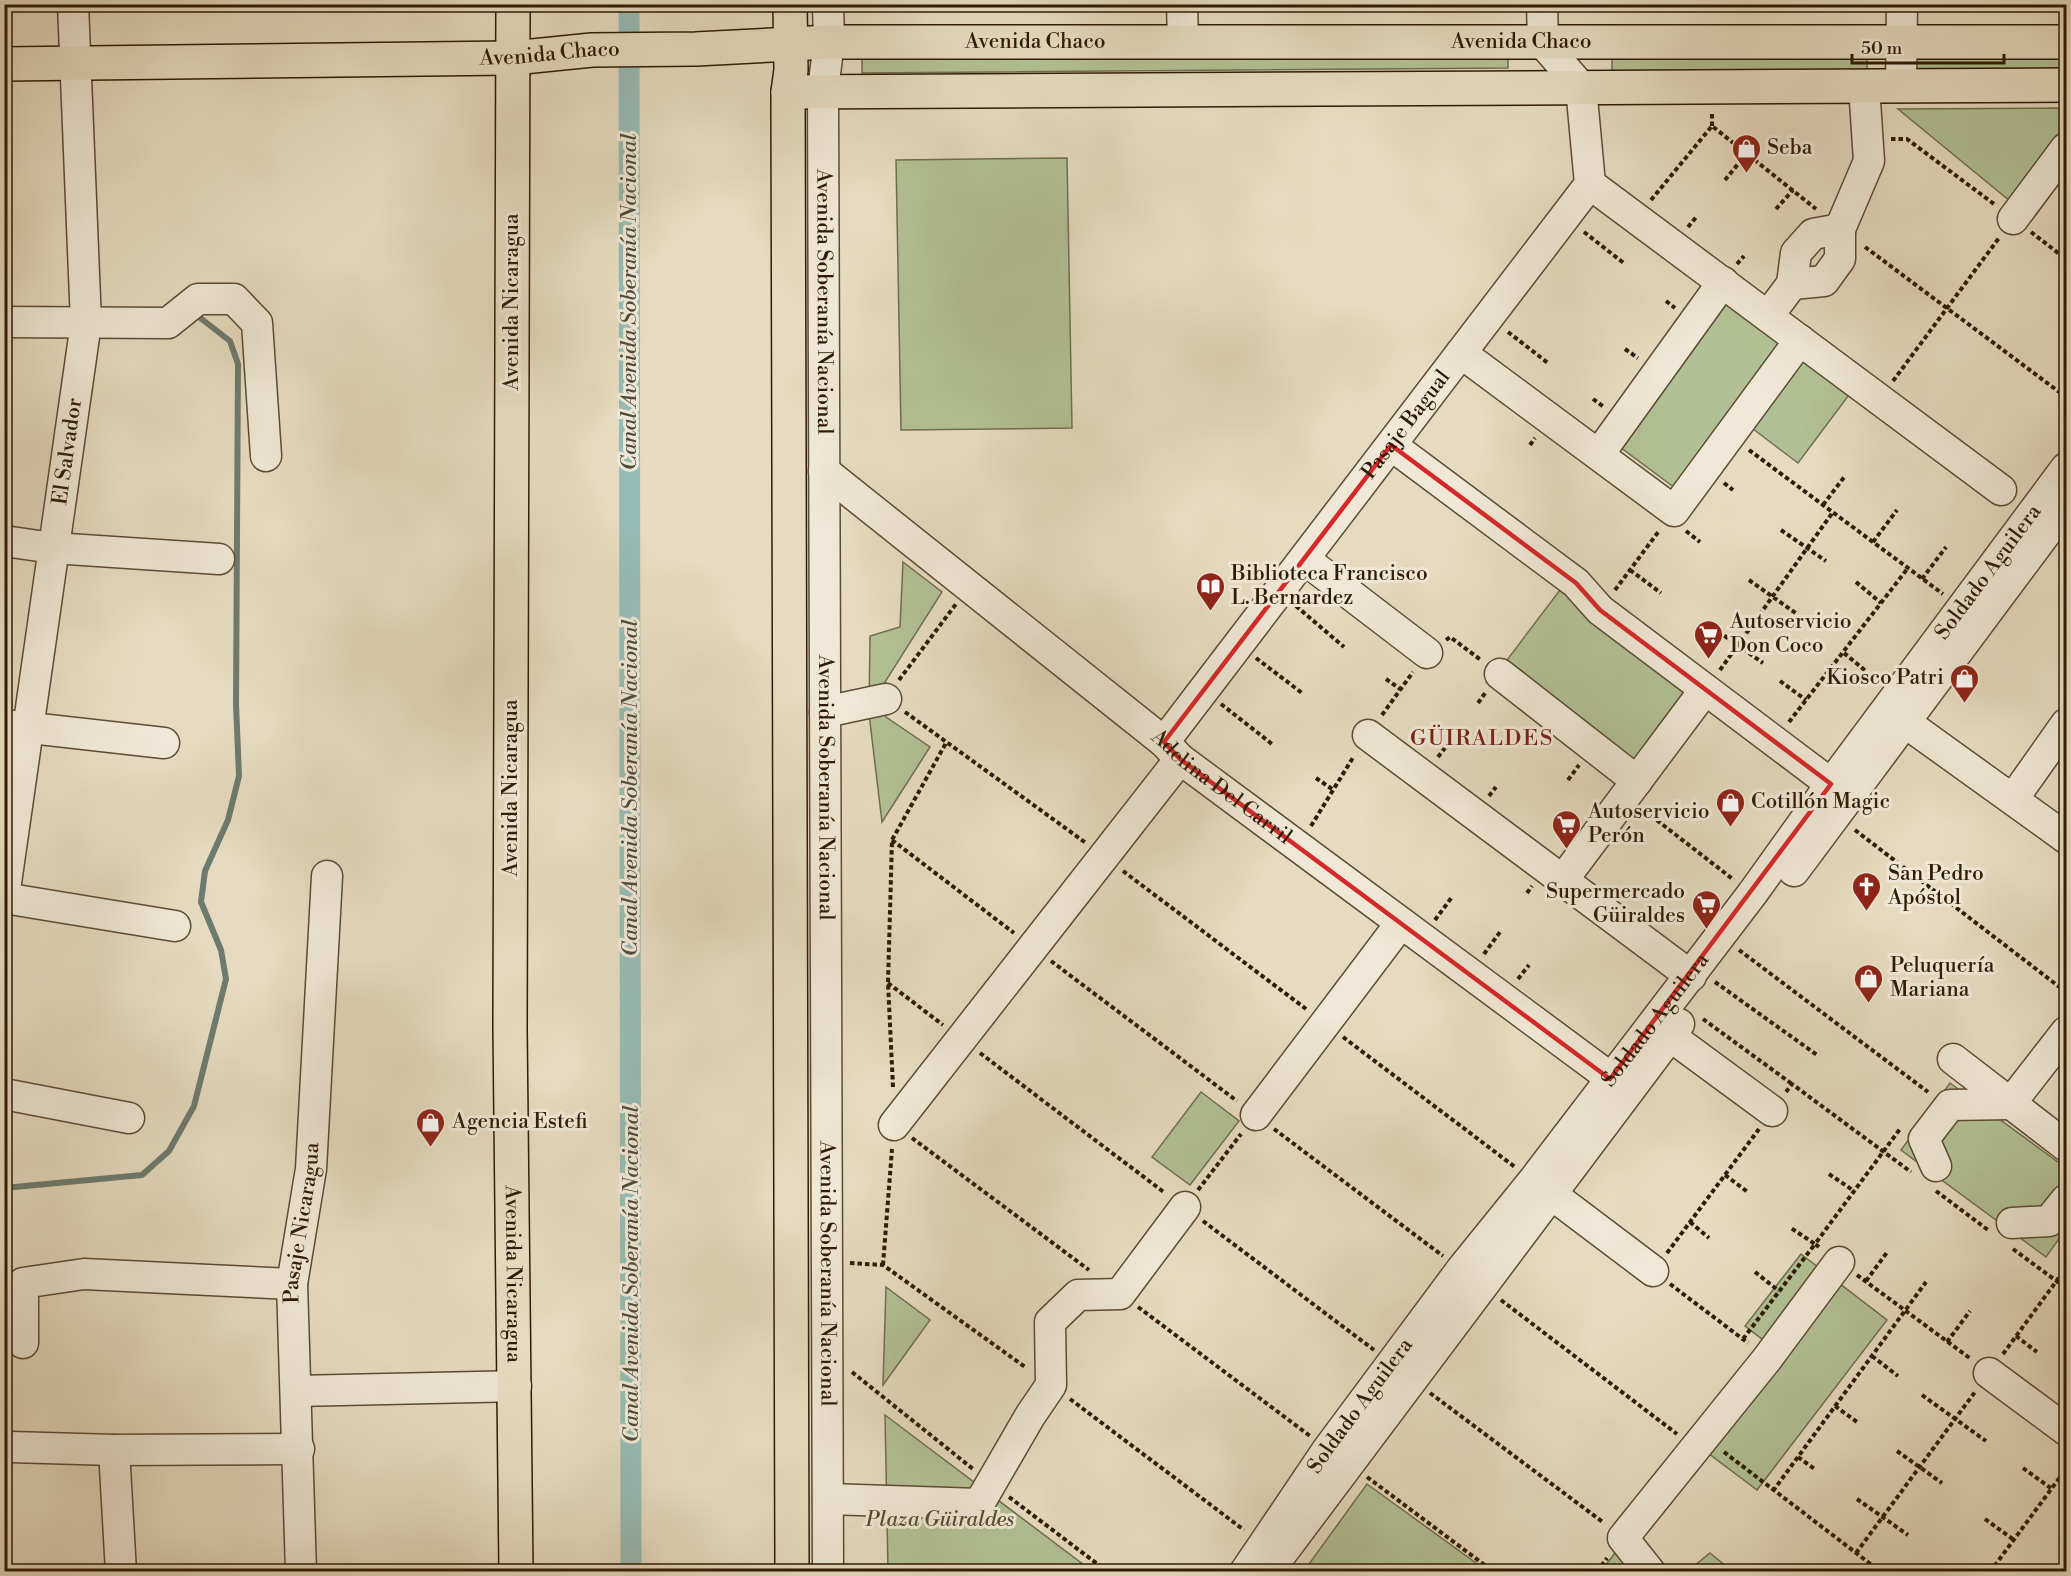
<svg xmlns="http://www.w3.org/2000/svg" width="2071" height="1576" font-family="'Libre Bodoni',serif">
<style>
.green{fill:#b2c195;stroke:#706e4d;stroke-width:1.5}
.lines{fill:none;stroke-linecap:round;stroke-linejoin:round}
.stream{stroke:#6d7b6f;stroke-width:6}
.canal{stroke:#96bbb5;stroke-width:21}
.minor-casing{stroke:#5d4b34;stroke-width:33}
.major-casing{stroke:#2f1b05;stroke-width:36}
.path{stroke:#2f1b05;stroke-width:4;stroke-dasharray:4.5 3;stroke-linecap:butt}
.minor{stroke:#efe8d6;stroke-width:30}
.major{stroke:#e6dbc0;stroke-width:33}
.marked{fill:none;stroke:#d62828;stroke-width:4.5;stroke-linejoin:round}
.labels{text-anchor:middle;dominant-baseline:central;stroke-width:6;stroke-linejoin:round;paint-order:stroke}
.street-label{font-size:21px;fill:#2f1b05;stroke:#efe8d6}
.poi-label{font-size:21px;fill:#2f1b05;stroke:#efe8d6;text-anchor:start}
.park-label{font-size:21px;font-style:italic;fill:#564d30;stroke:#efe8d6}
.water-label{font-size:22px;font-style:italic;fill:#4e4b3a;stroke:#efe8d6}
.neighbourhood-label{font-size:22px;letter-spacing:1.5px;fill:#7a1f14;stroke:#efe8d6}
</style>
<rect width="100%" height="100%" fill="#e6dbc0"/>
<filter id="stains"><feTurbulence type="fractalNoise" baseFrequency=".00333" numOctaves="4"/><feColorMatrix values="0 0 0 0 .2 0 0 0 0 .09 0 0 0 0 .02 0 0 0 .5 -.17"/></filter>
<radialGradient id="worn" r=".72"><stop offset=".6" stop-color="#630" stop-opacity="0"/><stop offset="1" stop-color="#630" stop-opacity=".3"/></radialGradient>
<path class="green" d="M 1508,50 L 1508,68 L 862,73 L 862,54 Z
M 1867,51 L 1867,70 L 1612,72 L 1612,54 Z
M 1914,52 L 2066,53 L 2066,72 L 1914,71 Z
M 2066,108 L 2066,168 L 2027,215 L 1898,109 Z
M 1067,158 L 1072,428 L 901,430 L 896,160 Z
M 1722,301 L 1849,395 L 1798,463 L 1732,413 L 1675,488 L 1616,444 Z
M 903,562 L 942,592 L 878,693 L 886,717 L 930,747 L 882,822 L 869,714 L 870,636 L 900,627 Z
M 1560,590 L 1690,689 L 1634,763 L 1504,664 Z
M 1950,1083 L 2066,1168 L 2066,1229 L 2046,1257 L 1901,1150 Z
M 1201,1092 L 1239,1121 L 1190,1185 L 1152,1157 Z
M 1801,1254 L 1887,1320 L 1757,1490 L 1708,1453 L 1783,1355 L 1745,1326 Z
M 886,1287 L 930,1320 L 883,1385 Z
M 885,1415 L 1092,1571 L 888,1571 Z
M 1367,1484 L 1487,1571 L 1304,1571 Z
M 1622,1544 L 1629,1571 L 1601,1571 Z
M 1710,1553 L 1732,1571 L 1688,1571 Z"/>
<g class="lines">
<path class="stream" d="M 4,1188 L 142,1175 L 169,1151 L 194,1106 L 226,979 L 221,950 L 201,902 L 205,871 L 228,820 L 239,776 L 236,704 L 238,364 L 230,341 L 199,317"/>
<path class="canal" d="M 629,4 L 631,1572"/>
<defs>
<g id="minor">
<path id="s1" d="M 828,4 L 829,42 L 823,90 L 828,1572"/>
<path d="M 1182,4 L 1183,41"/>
<path d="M 1901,86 L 1902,4"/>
<path d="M 1590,184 L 2001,490"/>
<path d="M 2013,219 L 2066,148"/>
<path d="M 1792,284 L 1824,281 L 1840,259 L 1840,229"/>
<path d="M 1768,316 L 1792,284 L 1796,253 L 1813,234 L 1840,229 L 1869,161 L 1864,86"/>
<path d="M 4,322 L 168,323 L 198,299 L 234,299 L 257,323 L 266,456"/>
<path d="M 1461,353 L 1674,511 L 1800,340"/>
<path d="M 1391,445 L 1576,583 L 1600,610 L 1831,784"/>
<path d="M 1599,454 L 1723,282"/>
<path id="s2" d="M 824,471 L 1164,742 L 1180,759 L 1627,1090"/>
<path d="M 4,541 L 53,548 L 219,559"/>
<path d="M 1304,559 L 1427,653"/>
<path d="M 1500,674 L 1637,781"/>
<path d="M 1888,710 L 2066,838"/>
<path d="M 825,712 L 886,699"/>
<path d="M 4,725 L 164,743"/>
<path d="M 1368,735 L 1691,976"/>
<path id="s3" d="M 1164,742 L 1590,184 L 1581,87 L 1543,43 L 1542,4"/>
<path d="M 2013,799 L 2066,724"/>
<path d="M 1794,871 L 2066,506"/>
<path d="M 1562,881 L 1704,691"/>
<path id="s4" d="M 4,897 L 86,323 L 73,4"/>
<path d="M 4,898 L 175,926"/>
<path d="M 1670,1036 L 1772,1111"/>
<path d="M 1953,1059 L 2066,1146"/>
<path d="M 4,1094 L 129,1118"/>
<path d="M 1256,1115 L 1401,923"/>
<path d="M 894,1125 L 1180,759"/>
<path d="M 1936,1166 L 1924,1139 L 1950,1105 L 2010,1104 L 2066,1032"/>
<path d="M 1551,1194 L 1653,1271"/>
<path d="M 2012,1223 L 2049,1221 L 2066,1200"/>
<path d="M 23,1343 L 23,1283 L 84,1274 L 292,1284"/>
<path d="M 1989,1373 L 2066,1430"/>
<path d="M 296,1391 L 516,1386"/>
<path d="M 11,1447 L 114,1450 L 299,1449"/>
<path d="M 114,1450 L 121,1572"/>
<path d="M 828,1499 L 979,1504 L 1030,1416 L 1051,1385 L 1050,1322 L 1078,1295 L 1120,1294 L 1185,1207"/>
<path d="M 1270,1569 L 1679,1024"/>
<path id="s5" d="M 301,1572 L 292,1284 L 311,1169 L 327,876"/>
<path id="s6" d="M 1245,1572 L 1328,1449 L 1461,1270 L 1533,1181 L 1752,894 L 1831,784 L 2066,468"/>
<path d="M 1650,1572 L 1623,1538 L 1767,1359 L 1839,1262"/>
</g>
<g id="major">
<path id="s7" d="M 513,4 L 510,1028 L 516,1572"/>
<path d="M 790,4 L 791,70 L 788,92 L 792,1572"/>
<path id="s8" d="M 4,64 L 513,58 L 592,50 L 696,49 L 829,42 L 2066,42"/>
<path d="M 788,92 L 2066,85"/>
</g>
</defs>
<use href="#minor" class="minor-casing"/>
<use href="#major" class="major-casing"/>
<path class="path" d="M 1712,126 L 1712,111
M 1891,139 L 1907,139 L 1994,204
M 1725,180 L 1747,153
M 1651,200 L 1712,126 L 1816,209
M 1776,209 L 1793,190
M 1688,227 L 1697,216
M 1584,232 L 1625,264
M 2031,232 L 2066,259
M 1865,247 L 2066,397
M 1737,264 L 1744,256
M 1666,301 L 1675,308
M 1508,332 L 1548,363
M 1625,349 L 1638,358
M 1893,381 L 1999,238
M 1593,399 L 1604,407
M 1530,445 L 1535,438
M 1749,450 L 1943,594
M 1724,483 L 1733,490
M 1823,505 L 1845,476
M 1781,530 L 1826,561
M 1686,531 L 1700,542
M 1873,542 L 1897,510
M 1630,570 L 1661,593
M 1922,579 L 1946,547
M 1749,580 L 1797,614
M 1856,582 L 1881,603
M 1615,590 L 1659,531
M 1296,606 L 1344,647
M 1712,627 L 1763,663
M 1446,640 L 1450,637 L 1481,660
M 1844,653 L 1867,672
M 1256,658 L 1302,693
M 1720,670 L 1833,512
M 1386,679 L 1400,689
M 899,680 L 956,604
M 1780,681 L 1806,700
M 1478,703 L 1486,692
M 1221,704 L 1272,744
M 905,712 L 1086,843
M 1382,715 L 1413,672
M 1789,722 L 1908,568
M 1438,757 L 1445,748
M 1316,778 L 1332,789
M 1568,780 L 1579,765
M 1489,796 L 1496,787
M 1645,811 L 1734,880
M 1311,826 L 1354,756
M 1855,830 L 2066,992
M 892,840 L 1014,933
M 1123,871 L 1306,1009
M 1527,893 L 1532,886
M 1435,920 L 1452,897
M 1739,950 L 1928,1092
M 1484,954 L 1500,932
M 1051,961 L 1237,1101
M 1518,979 L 1529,965
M 1715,982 L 1817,1055
M 888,983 L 943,1025
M 1703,1019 L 1792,1084
M 1343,1037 L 1515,1167
M 980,1053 L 1165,1193
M 893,1087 L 888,983 L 892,840 L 946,743
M 1786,1092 L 1792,1084 L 1911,1172
M 1274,1129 L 1443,1256
M 912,1138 L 1089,1270
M 1829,1174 L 1854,1191
M 1725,1175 L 1749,1193
M 1198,1190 L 1241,1134
M 1936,1191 L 1988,1230
M 1203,1221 L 1374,1350
M 1690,1222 L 1709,1238
M 1819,1247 L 1815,1244 L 1900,1129
M 2013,1249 L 2066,1288
M 1667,1253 L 1759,1129
M 850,1263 L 883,1265 L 1025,1367
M 883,1265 L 892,1149
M 1755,1272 L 1779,1291
M 1857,1275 L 1971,1359
M 1866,1281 L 1888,1251
M 1670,1284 L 1748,1343
M 1501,1300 L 1677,1434
M 1138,1307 L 1310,1436
M 2016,1336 L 2037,1352
M 1743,1339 L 1815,1244 L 1791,1228
M 1947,1342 L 1970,1311
M 2003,1354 L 2066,1268
M 1872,1356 L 1898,1376
M 852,1372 L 973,1469
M 1430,1393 L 1604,1523
M 1922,1395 L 1986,1441
M 1070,1399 L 1244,1530
M 1835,1406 L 1857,1422
M 1897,1451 L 1942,1483
M 1724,1452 L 1881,1572
M 1798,1457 L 1816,1470
M 2023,1468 L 2052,1489
M 1367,1477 L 1494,1572
M 1773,1491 L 1926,1282
M 1009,1497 L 1108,1572
M 1857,1499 L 1908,1535
M 1985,1519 L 2014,1540
M 1856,1553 L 1975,1392
M 1954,1570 L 1956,1572
M 1597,1572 L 1607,1558
M 1990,1572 L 2066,1469"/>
<use href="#minor" class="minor"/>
<use href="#major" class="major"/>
</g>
<path class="marked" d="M 1391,445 L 1576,583 L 1600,610 L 1831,784 L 1610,1079 L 1180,759 L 1164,742 Z"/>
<defs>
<symbol id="shop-pin" viewBox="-11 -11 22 30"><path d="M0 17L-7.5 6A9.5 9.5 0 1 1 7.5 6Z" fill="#8f2418" stroke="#efe8d6"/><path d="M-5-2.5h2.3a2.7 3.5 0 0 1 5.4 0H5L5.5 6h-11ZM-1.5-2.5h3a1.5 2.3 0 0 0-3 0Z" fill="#fff"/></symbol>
<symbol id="library-pin" viewBox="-11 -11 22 30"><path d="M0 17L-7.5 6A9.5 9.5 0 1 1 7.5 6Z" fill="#8f2418" stroke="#efe8d6"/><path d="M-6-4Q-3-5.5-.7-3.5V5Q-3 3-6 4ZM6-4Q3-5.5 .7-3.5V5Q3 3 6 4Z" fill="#fff"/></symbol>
<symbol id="supermarket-pin" viewBox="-11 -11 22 30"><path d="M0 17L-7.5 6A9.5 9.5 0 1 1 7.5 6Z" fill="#8f2418" stroke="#efe8d6"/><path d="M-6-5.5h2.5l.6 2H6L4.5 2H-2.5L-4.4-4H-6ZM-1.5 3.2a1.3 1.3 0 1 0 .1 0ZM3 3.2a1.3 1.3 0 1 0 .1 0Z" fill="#fff"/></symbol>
<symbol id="church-pin" viewBox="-11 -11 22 30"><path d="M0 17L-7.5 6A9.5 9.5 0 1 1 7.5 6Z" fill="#8f2418" stroke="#efe8d6"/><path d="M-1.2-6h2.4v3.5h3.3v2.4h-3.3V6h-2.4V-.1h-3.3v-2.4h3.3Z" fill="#fff"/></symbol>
</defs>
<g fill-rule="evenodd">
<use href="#shop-pin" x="1730" y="132" width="33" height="45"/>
<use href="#library-pin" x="1194" y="570" width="33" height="45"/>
<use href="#supermarket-pin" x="1692" y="618" width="33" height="45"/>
<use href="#shop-pin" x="1948" y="662" width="33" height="45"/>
<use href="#shop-pin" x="1714" y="786" width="33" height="45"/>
<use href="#supermarket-pin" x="1550" y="808" width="33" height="45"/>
<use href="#church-pin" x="1850" y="870" width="33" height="45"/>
<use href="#supermarket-pin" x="1690" y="888" width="33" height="45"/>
<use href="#shop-pin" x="1852" y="962" width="33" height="45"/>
<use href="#shop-pin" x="414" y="1106" width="33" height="45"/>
</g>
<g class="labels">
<g class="street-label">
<text stroke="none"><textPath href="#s8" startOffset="1032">Avenida Chaco</textPath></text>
<text stroke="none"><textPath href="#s8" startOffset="1518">Avenida Chaco</textPath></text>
<text stroke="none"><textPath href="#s8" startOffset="546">Avenida Chaco</textPath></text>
<text transform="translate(512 302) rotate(-90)">Avenida Nicaragua</text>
<text stroke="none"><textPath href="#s1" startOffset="298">Avenida Soberanía Nacional</textPath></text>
<text stroke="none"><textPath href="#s3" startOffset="399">Pasaje Bagual</textPath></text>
<text stroke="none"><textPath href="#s4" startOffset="450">El Salvador</textPath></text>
<text stroke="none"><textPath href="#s6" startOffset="1246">Soldado Aguilera</textPath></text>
<text stroke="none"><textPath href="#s2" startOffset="508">Adelina Del Carril</textPath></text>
<text transform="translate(511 788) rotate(-90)">Avenida Nicaragua</text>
<text stroke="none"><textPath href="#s1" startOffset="784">Avenida Soberanía Nacional</textPath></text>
<text stroke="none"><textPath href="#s6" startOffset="688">Soldado Aguilera</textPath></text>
<text stroke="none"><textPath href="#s5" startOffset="350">Pasaje Nicaragua</textPath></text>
<text stroke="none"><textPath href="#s7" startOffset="1270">Avenida Nicaragua</textPath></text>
<text stroke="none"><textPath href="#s1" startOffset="1270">Avenida Soberanía Nacional</textPath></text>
<text stroke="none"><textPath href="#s6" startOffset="202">Soldado Aguilera</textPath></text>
</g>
<g class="poi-label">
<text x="1767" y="148">Seba</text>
<text x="1231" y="574">Biblioteca Francisco<tspan x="1231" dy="24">L. Bernardez</tspan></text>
<text x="1730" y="622">Autoservicio<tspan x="1730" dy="24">Don Coco</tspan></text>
<text x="1944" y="678" text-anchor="end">Kiosco Patri</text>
<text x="1751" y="802">Cotillón Magic</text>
<text x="1588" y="812">Autoservicio<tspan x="1588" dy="24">Perón</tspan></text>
<text x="1888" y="874">San Pedro<tspan x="1888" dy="24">Apóstol</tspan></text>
<text x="1685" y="892" text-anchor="end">Supermercado<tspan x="1685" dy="24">Güiraldes</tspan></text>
<text x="1890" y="966">Peluquería<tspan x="1890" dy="24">Mariana</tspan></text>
<text x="452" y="1122">Agencia Estefi</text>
</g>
<g class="park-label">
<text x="940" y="1520">Plaza Güiraldes</text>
</g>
<g class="water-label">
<text transform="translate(629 302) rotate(-90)">Canal Avenida Soberanía Nacional</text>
<text transform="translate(630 788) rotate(-90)">Canal Avenida Soberanía Nacional</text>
<text transform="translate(631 1274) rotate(-90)">Canal Avenida Soberanía Nacional</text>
</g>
<g class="neighbourhood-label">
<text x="1482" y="738">GÜIRALDES</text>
</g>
</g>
<rect width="2071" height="1576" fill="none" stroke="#e6dbc0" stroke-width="24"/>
<rect x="6" y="6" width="2059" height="1564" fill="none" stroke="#2f1b05" stroke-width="3"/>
<rect x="12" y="12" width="2047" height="1552" fill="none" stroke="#2f1b05" stroke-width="1.5"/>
<path d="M1852 54v9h152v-9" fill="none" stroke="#2f1b05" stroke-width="3"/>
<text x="1861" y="54" font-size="18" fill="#2f1b05" stroke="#efe8d6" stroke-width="4.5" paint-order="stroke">50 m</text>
<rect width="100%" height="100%" filter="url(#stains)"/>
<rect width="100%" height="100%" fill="url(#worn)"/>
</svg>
